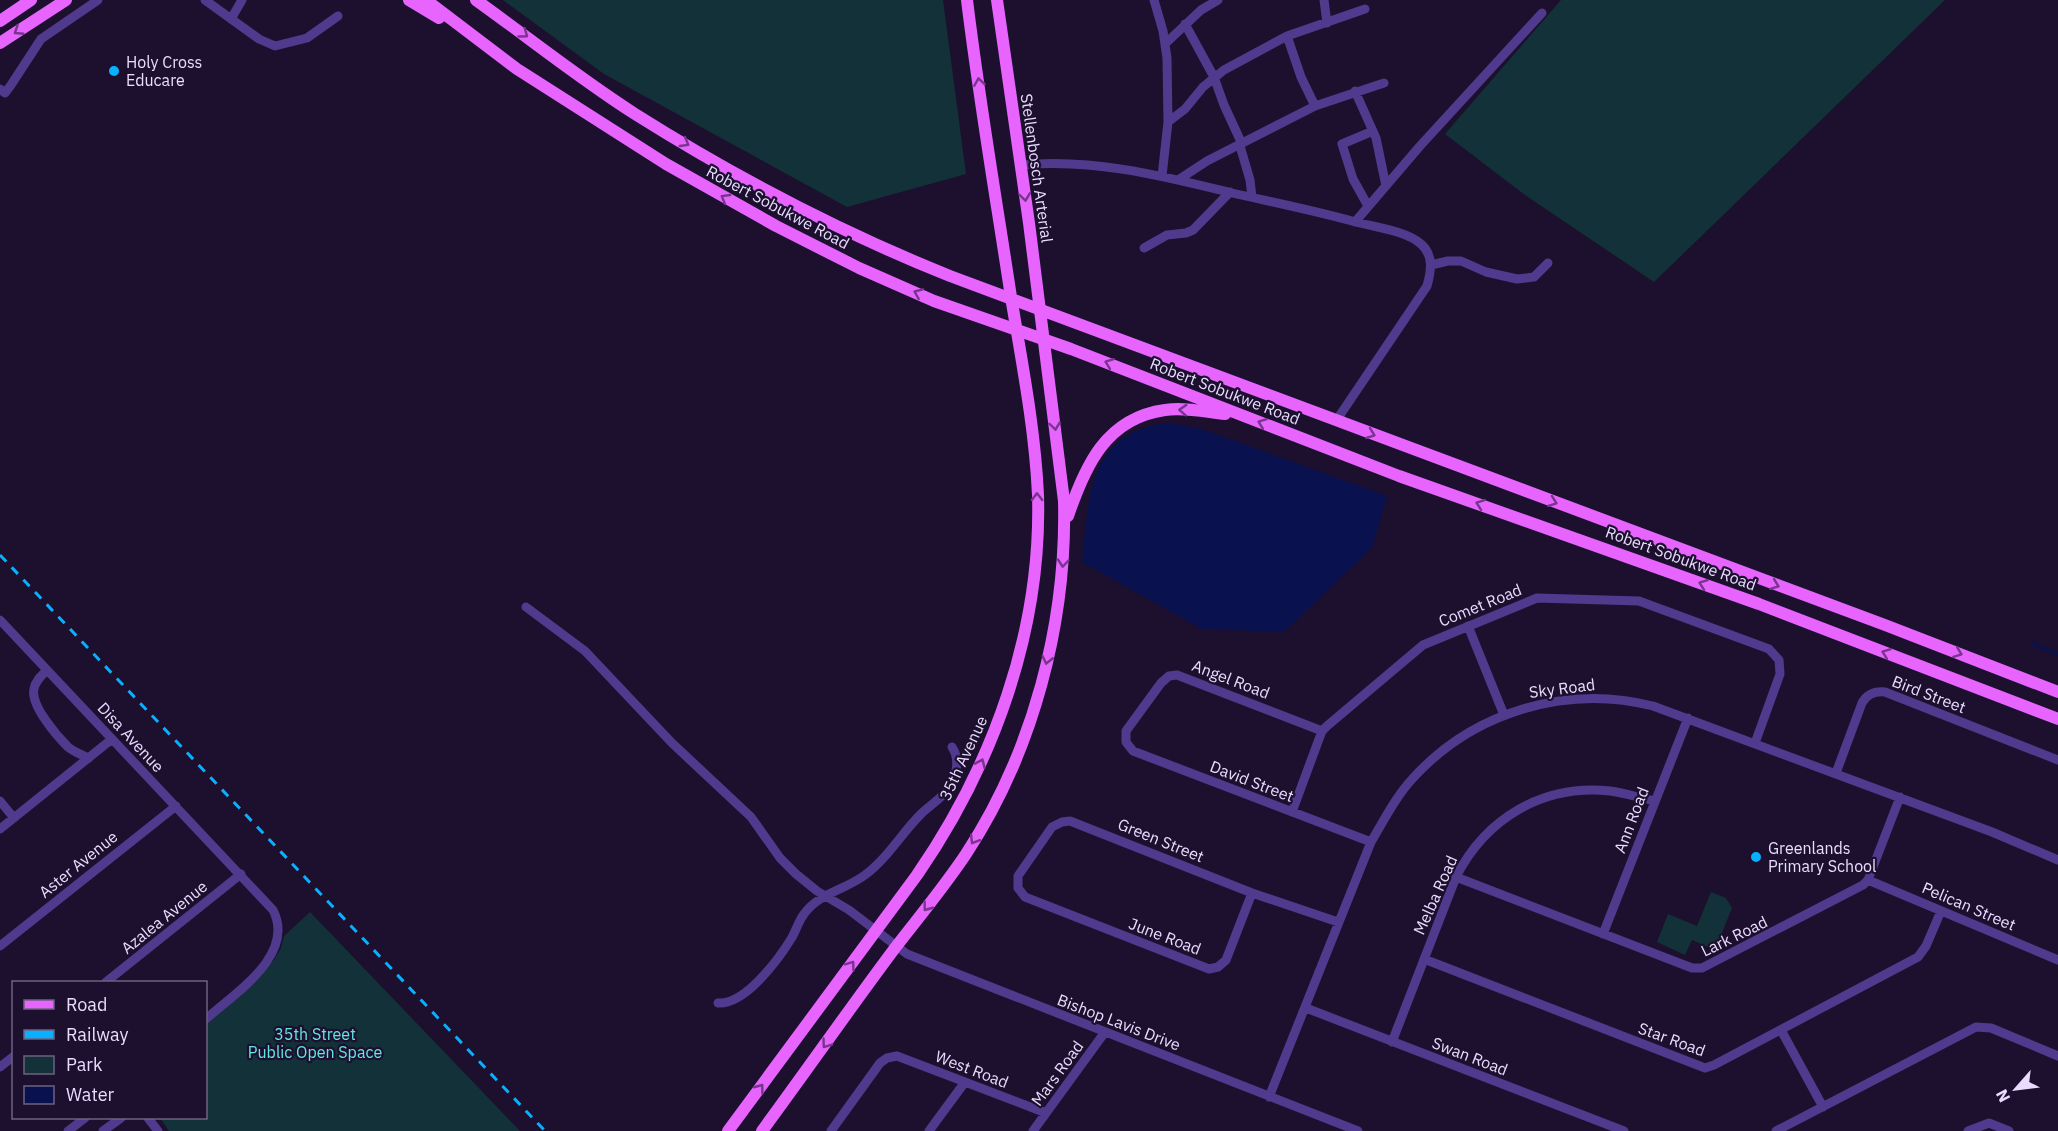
<svg xmlns="http://www.w3.org/2000/svg" width="2058" height="1131" font-family="'IBM Plex Sans',sans-serif">
<style>
.green{fill:#133138}
.water{fill:#09124f}
.lines{fill:none;stroke-linecap:round;stroke-linejoin:round}
.stream{stroke:#09124f;stroke-width:3}
.minor{stroke:#503a8e;stroke-width:9}
.major{stroke:#e764ff;stroke-width:12}
.rail{stroke:#09b0ff;stroke-width:3;stroke-dasharray:9 8;stroke-linecap:butt}
.oneway{stroke:#77368c}
.poi-dot{fill:#09b0ff;stroke:#1c102e;stroke-width:2}
.labels{text-anchor:middle;dominant-baseline:central;stroke-width:4.5;stroke-linejoin:round;paint-order:stroke}
.poi-label{font-size:16px;fill:#e8ddff;stroke:#1c102e;text-anchor:start}
.street-label{font-size:16px;fill:#e8ddff;stroke:#1c102e}
.park-label{font-size:16px;fill:#62e6e3;stroke:#1c102e}
</style>
<rect width="100%" height="100%" fill="#1c102e"/>
<path class="green" d="M 503,0 L 943,0 L 966,174 L 847,207 L 604,74 Z
M 1561,0 L 1945,0 L 1654,282 L 1525,195 L 1445,134 Z
M 1711,892 L 1726,898 L 1732,908 L 1715,950 L 1692,940 L 1685,955 L 1657,942 L 1668,914 L 1697,926 Z
M 310,912 L 520,1131 L 169,1131 L 160,1118 L 206,1118 L 206,1024 L 249,986 L 274,960 L 281,948 L 284,936 Z"/>
<path class="water" d="M 1170,423 L 1202,429 L 1387,496 L 1372,548 L 1284,632 L 1202,629 L 1082,562 C 1089,498 1087,430 1170,423 Z"/>
<g class="lines">
<path class="stream" d="M 2034,642 L 2035,645 L 2058,654"/>
<path class="minor" d="M 205,0 L 259,39 L 275,46 L 307,38 L 338,16
M 1154,0 L 1163,31 L 1167,58 L 1168,122 L 1162,176
M 1324,0 L 1327,23
M 231,19 L 242,0
M 1185,24 L 1214,77 L 1224,105 L 1242,144
M 1287,36 L 1301,77 L 1315,106
M 1166,43 L 1201,10 L 1218,0
M 0,89 L 5,93 L 11,85 L 41,39 L 98,0
M 1355,91 L 1376,138 L 1386,186
M 1168,122 L 1185,109 L 1203,87 L 1224,70 L 1287,36 L 1365,9
M 1240,146 L 1250,180 L 1252,197
M 1021,165 C 1092,158 1163,176 1232,193 C 1272,202 1312,210 1352,221 C 1372,227 1405,230 1421,244 C 1434,255 1431,272 1427,286 L 1336,421
M 1178,180 L 1207,161 L 1315,106 L 1384,83
M 1368,206 L 1353,179 L 1342,144 L 1373,131
M 1355,222 L 1420,146 L 1542,13
M 1144,248 L 1167,235 L 1186,233 L 1193,230 L 1230,192
M 1431,265 L 1448,261 L 1461,261 L 1486,272 L 1517,279 L 1534,277 L 1548,263
M 526,607 L 585,651 L 672,743 L 751,817 L 780,858 L 796,874 L 817,891 L 849,910 L 907,954 L 1358,1131
M 0,620 L 273,910 C 296,955 235,993 206,1019
M 1468,626 L 1504,715
M 47,670 C 42,675 35,681 34,689 C 30,705 57,736 68,747 C 74,752 82,755 89,758
M 1322,731 L 1177,675 L 1169,676 L 1161,683 L 1126,731 L 1126,742 L 1133,751 L 1371,842
M 1836,773 L 1862,703 C 1867,694 1875,691 1885,692 L 2058,760
M 0,801 L 14,818
M 1292,812 L 1322,731 L 1327,726 L 1423,645 L 1537,598 L 1639,601 L 1769,649 L 1779,660 L 1780,674 L 1755,743
M 0,829 L 112,739
M 1456,877 L 1692,968 L 1702,968 L 1863,885 L 1868,880 L 1900,797
M 1868,880 L 2058,960
M 1252,893 L 1226,960 L 1218,967 L 1209,969 L 1025,897 L 1018,888 L 1018,876 L 1052,827 L 1062,822 L 1070,821 L 1252,893 L 1338,922
M 1603,934 L 1688,718
M 0,946 L 176,806
M 1424,959 L 1705,1068 L 1714,1065 L 1918,957 L 1926,946 L 1941,911
M 106,982 L 241,874
M 718,1003 C 745,1005 778,960 791,939 C 796,931 798,922 804,914 C 819,893 845,890 865,875 C 887,859 901,834 920,815 C 930,805 943,798 950,786 C 957,773 960,759 952,747
M 1306,1008 L 1624,1131
M 1781,1030 L 1823,1107
M 1392,1042 L 1456,877 C 1486,818 1543,784 1610,791 C 1625,793 1640,798 1655,801
M 0,1067 L 14,1056
M 1269,1097 L 1371,842 C 1384,820 1396,796 1414,777 C 1474,712 1566,684 1653,706 L 1992,832 L 2058,860
M 148,1118 L 158,1131
M 68,1131 L 85,1118
M 103,1131 L 121,1118
M 831,1131 L 880,1063 L 887,1058 L 897,1056 L 1046,1113
M 929,1131 L 965,1082
M 1033,1131 L 1105,1032
M 1776,1131 L 1976,1027 L 1991,1028 L 2058,1056
M 1968,1131 L 1989,1123 L 2009,1131"/>
<path class="major" d="M 409,0 L 439,18
M 426,0 L 517,69 L 666,164 L 776,226 L 859,268 L 934,301 L 1071,349 L 1399,476 L 1759,604 L 2058,719
M 476,0 C 529,38 580,79 635,114 C 735,177 840,232 950,276 L 1885,625 L 2058,692
M 0,21 L 31,0
M 0,43 L 66,0
M 1068,516 C 1085,466 1106,418 1165,410 C 1185,407 1206,412 1225,414
M 728,1131 L 917,875 C 993,765 1042,631 1038,495 C 1035,429 1022,363 1011,297 C 996,198 979,99 967,0
M 762,1131 C 807,1070 850,1008 895,948 C 919,917 944,887 966,854 C 1033,752 1067,623 1064,501 L 1029,223 L 997,0"/>
<path class="rail" d="M 0,555 L 545,1131"/>
</g>
<defs><path id="oneway-chevron" d="M-2-3.5L2.5 0L-2 3.5" fill="none" stroke-width="1.6" stroke-linecap="round" stroke-linejoin="round" transform="scale(1.5)"/></defs>
<g class="oneway">
<use href="#oneway-chevron" transform="translate(18 31) rotate(147)"/>
<use href="#oneway-chevron" transform="translate(524 34) rotate(36)"/>
<use href="#oneway-chevron" transform="translate(979 82) rotate(-99)"/>
<use href="#oneway-chevron" transform="translate(685 143) rotate(30)"/>
<use href="#oneway-chevron" transform="translate(1025 197) rotate(82)"/>
<use href="#oneway-chevron" transform="translate(725 198) rotate(-150)"/>
<use href="#oneway-chevron" transform="translate(918 293) rotate(-157)"/>
<use href="#oneway-chevron" transform="translate(1109 363) rotate(-159)"/>
<use href="#oneway-chevron" transform="translate(1183 410) rotate(-177)"/>
<use href="#oneway-chevron" transform="translate(1262 423) rotate(-159)"/>
<use href="#oneway-chevron" transform="translate(1055 426) rotate(82)"/>
<use href="#oneway-chevron" transform="translate(1371 434) rotate(20)"/>
<use href="#oneway-chevron" transform="translate(1037 497) rotate(-91)"/>
<use href="#oneway-chevron" transform="translate(1553 502) rotate(20)"/>
<use href="#oneway-chevron" transform="translate(1480 504) rotate(-160)"/>
<use href="#oneway-chevron" transform="translate(1063 563) rotate(95)"/>
<use href="#oneway-chevron" transform="translate(1703 584) rotate(-160)"/>
<use href="#oneway-chevron" transform="translate(1775 585) rotate(21)"/>
<use href="#oneway-chevron" transform="translate(1886 653) rotate(-159)"/>
<use href="#oneway-chevron" transform="translate(1958 653) rotate(21)"/>
<use href="#oneway-chevron" transform="translate(1047 660) rotate(103)"/>
<use href="#oneway-chevron" transform="translate(981 763) rotate(-66)"/>
<use href="#oneway-chevron" transform="translate(974 840) rotate(121)"/>
<use href="#oneway-chevron" transform="translate(927 907) rotate(127)"/>
<use href="#oneway-chevron" transform="translate(851 965) rotate(-54)"/>
<use href="#oneway-chevron" transform="translate(826 1044) rotate(126)"/>
<use href="#oneway-chevron" transform="translate(760 1088) rotate(-53)"/>
</g>
<g class="poi-dot">
<circle cx="114" cy="71" r="6"/>
<circle cx="1756" cy="857" r="6"/>
</g>
<g class="labels">
<g class="poi-label">
<text x="126" y="62">Holy Cross<tspan x="126" dy="18">Educare</tspan></text>
<text x="1768" y="848">Greenlands<tspan x="1768" dy="18">Primary School</tspan></text>
</g>
<g class="street-label">
<text transform="translate(1037 168) rotate(82)">Stellenbosch Arterial</text>
<text transform="translate(778 207) rotate(28)">Robert Sobukwe Road</text>
<text transform="translate(1225 391) rotate(21)">Robert Sobukwe Road</text>
<text transform="translate(1681 558) rotate(20)">Robert Sobukwe Road</text>
<text transform="translate(1480 605) rotate(-22)">Comet Road</text>
<text transform="translate(1231 679) rotate(21)">Angel Road</text>
<text transform="translate(1562 688) rotate(-7)">Sky Road</text>
<text transform="translate(1929 694) rotate(21)">Bird Street</text>
<text transform="translate(131 737) rotate(47)">Disa Avenue</text>
<text transform="translate(963 758) rotate(-65)">35th Avenue</text>
<text transform="translate(1252 781) rotate(21)">David Street</text>
<text transform="translate(1631 820) rotate(-69)">Ann Road</text>
<text transform="translate(1161 840) rotate(22)">Green Street</text>
<text transform="translate(78 864) rotate(-39)">Aster Avenue</text>
<text transform="translate(1435 895) rotate(-66)">Melba Road</text>
<text transform="translate(1969 906) rotate(23)">Pelican Street</text>
<text transform="translate(164 917) rotate(-39)">Azalea Avenue</text>
<text transform="translate(1165 936) rotate(21)">June Road</text>
<text transform="translate(1734 936) rotate(-26)">Lark Road</text>
<text transform="translate(1119 1022) rotate(21)">Bishop Lavis Drive</text>
<text transform="translate(1672 1039) rotate(20)">Star Road</text>
<text transform="translate(1470 1056) rotate(21)">Swan Road</text>
<text transform="translate(972 1069) rotate(21)">West Road</text>
<text transform="translate(1057 1073) rotate(-54)">Mars Road</text>
</g>
<g class="park-label">
<text x="315" y="1034">35th Street<tspan x="315" dy="18">Public Open Space</tspan></text>
</g>
</g>
<rect x="12" y="981" width="195" height="138" fill="#1c102e" stroke="#6e6282" stroke-width="1.5"/>
<rect x="24" y="1000" width="30" height="9" fill="#e764ff" stroke="#6e6282" stroke-width="1.5"/>
<text x="66" y="1011" font-size="18" fill="#e8ddff">Road</text>
<rect x="24" y="1030" width="30" height="9" fill="#09b0ff" stroke="#6e6282" stroke-width="1.5"/>
<text x="66" y="1041" font-size="18" fill="#e8ddff">Railway</text>
<rect x="24" y="1056" width="30" height="18" fill="#133138" stroke="#6e6282" stroke-width="1.5"/>
<text x="66" y="1071" font-size="18" fill="#e8ddff">Park</text>
<rect x="24" y="1086" width="30" height="18" fill="#09124f" stroke="#6e6282" stroke-width="1.5"/>
<text x="66" y="1101" font-size="18" fill="#e8ddff">Water</text>
<g transform="translate(2016 1089) rotate(242)" stroke="#1c102e" stroke-width="4.5" paint-order="stroke">
<path d="M0-4.5L10 22L0 15L-10 22Z" fill="#e8ddff"/>
<text y="-9" font-size="16" font-weight="bold" text-anchor="middle" fill="#e8ddff">N</text>
</g>
</svg>
